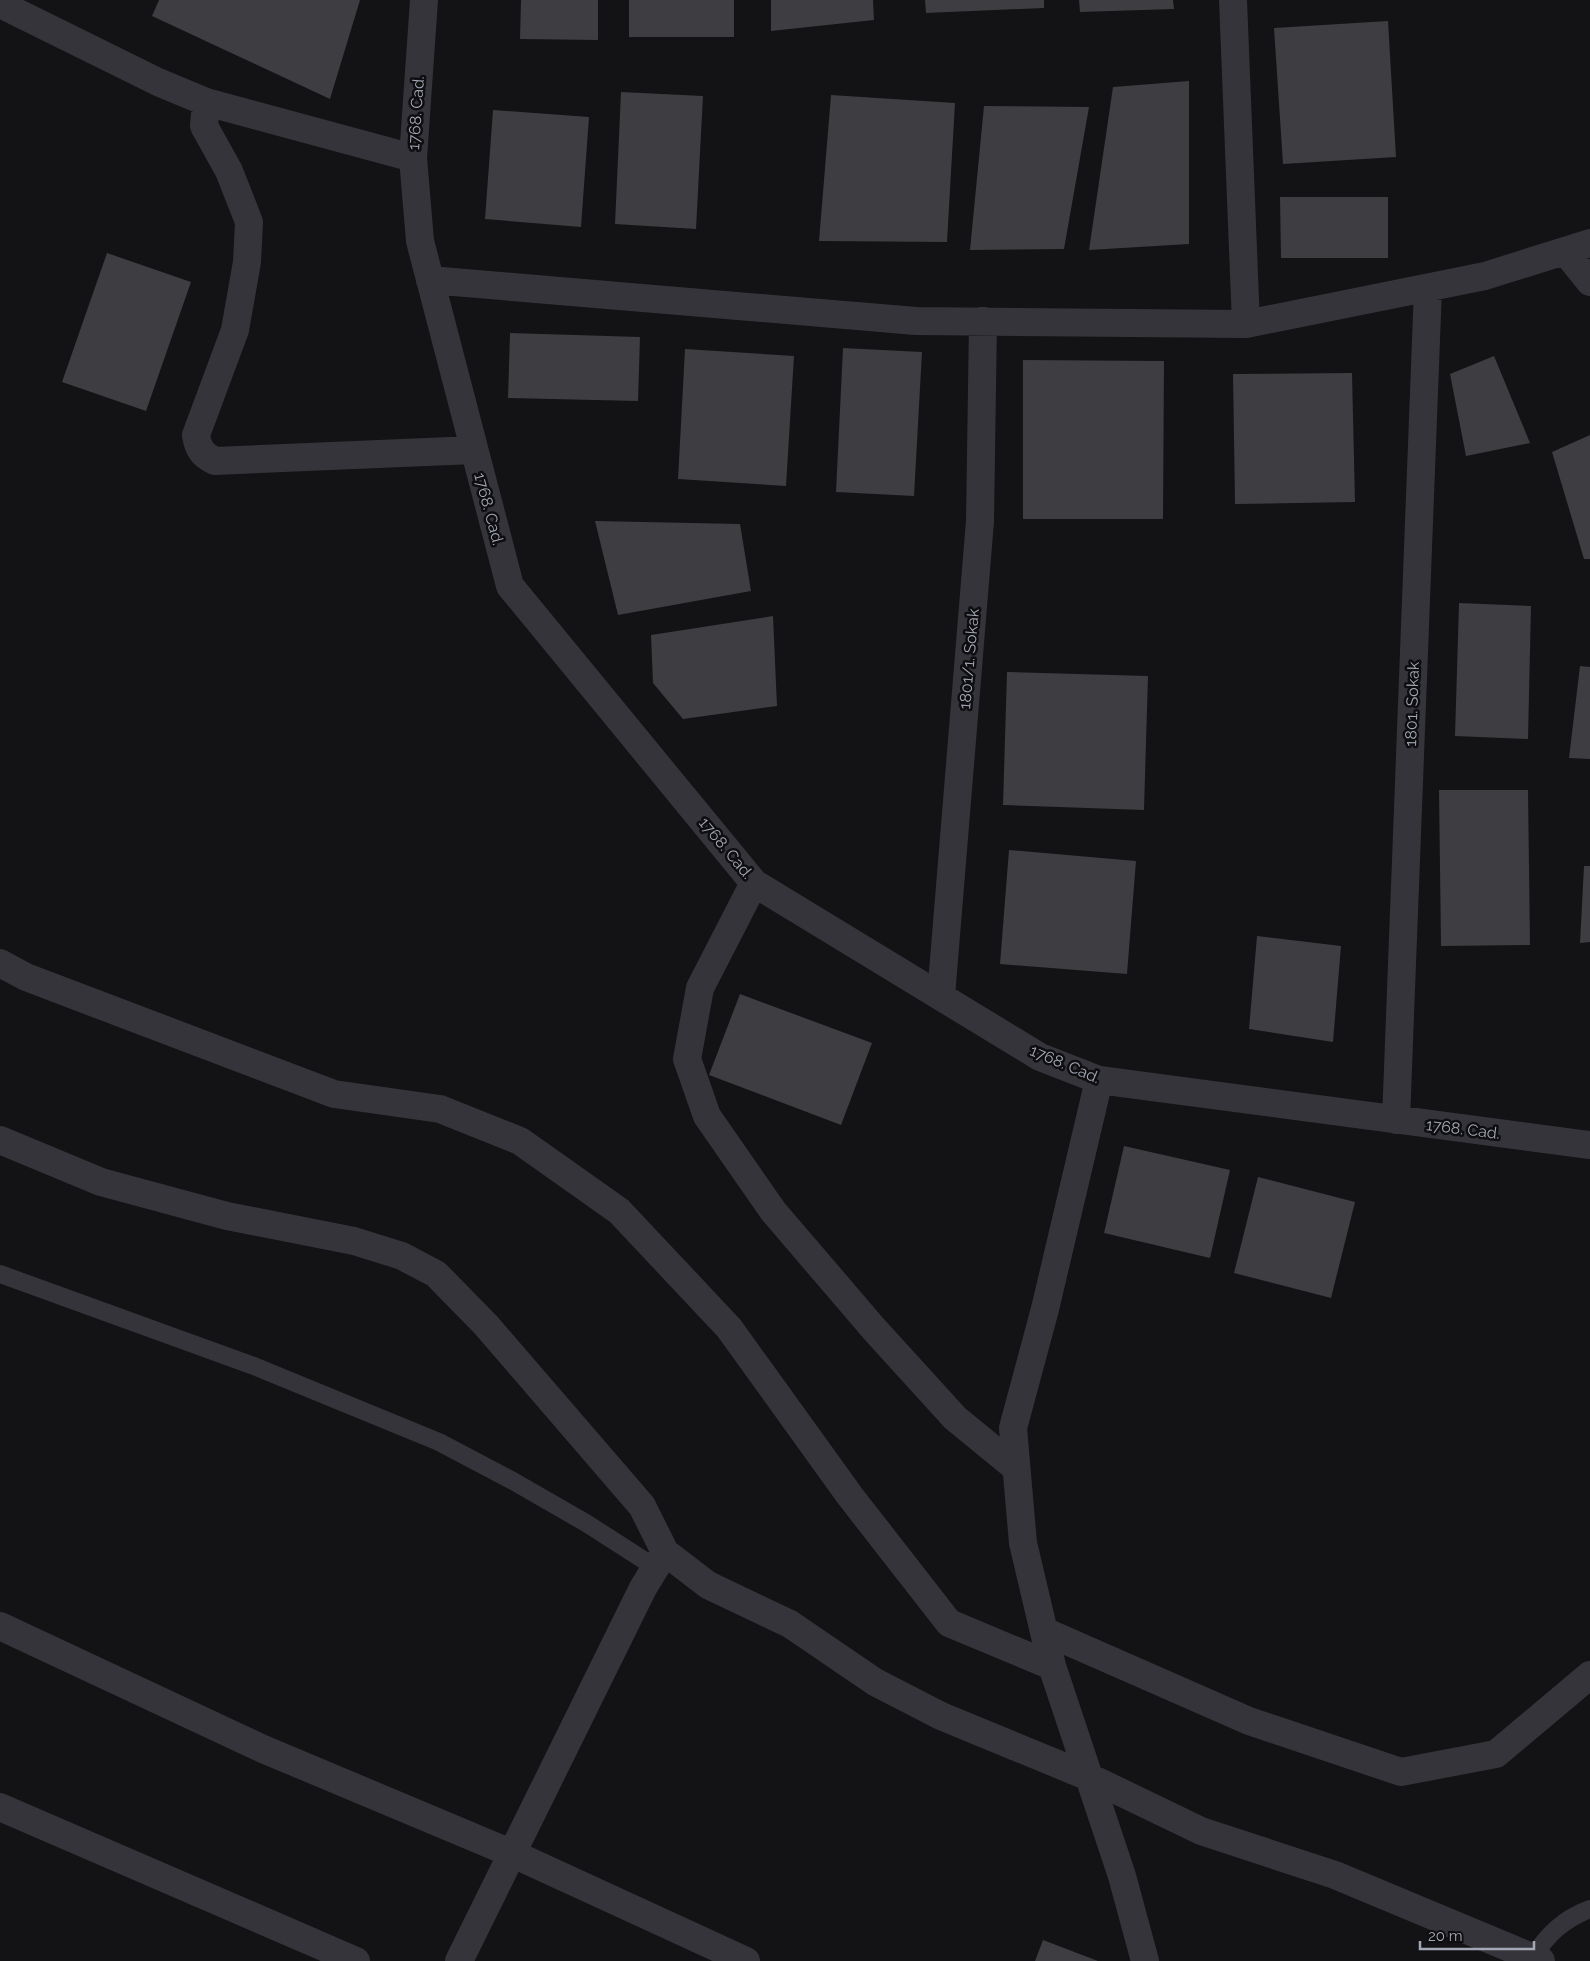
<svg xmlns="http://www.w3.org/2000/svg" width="1590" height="1961" font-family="Raleway,sans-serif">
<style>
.building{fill:#3d3d42}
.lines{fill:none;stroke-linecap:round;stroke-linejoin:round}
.lane{stroke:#34343a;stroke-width:18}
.street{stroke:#34343a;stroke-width:28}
.labels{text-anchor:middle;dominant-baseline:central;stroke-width:5;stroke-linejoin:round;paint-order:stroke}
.street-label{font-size:16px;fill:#a4a8b6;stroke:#0e0e10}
</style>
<rect width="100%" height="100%" fill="#131315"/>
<path class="building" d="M 159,0 L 360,0 L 330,99 L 152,16 Z
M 521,0 L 598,0 L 598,40 L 520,39 Z
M 629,0 L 734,0 L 734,37 L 629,37 Z
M 771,0 L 873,0 L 874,20 L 771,31 Z
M 925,0 L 1044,0 L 1044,8 L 926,13 Z
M 1079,0 L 1173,0 L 1174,9 L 1080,12 Z
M 1388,21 L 1396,157 L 1283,164 L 1274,28 Z
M 1189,81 L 1189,244 L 1089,250 L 1113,87 Z
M 621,92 L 703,96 L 696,229 L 615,224 Z
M 831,95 L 955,103 L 947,242 L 819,241 Z
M 984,106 L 1089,107 L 1064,249 L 970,250 Z
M 493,110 L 589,117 L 581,227 L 485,219 Z
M 1280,197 L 1388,197 L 1388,258 L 1281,258 Z
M 107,253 L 191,282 L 146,411 L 62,382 Z
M 510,333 L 640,337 L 638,401 L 508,398 Z
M 843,348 L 922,352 L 914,496 L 836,492 Z
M 685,349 L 794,356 L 786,486 L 678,479 Z
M 1494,356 L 1530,443 L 1466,456 L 1450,374 Z
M 1023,360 L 1164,361 L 1163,519 L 1023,519 Z
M 1352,373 L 1355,502 L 1235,504 L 1233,374 Z
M 1590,435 L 1590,559 L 1584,559 L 1552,452 Z
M 595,521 L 740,524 L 751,591 L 618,615 Z
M 1459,603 L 1531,606 L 1528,739 L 1455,736 Z
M 773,616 L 777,706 L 683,719 L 653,683 L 651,635 Z
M 1580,666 L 1590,667 L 1590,759 L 1569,758 Z
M 1007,672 L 1148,676 L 1144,810 L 1003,805 Z
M 1439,790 L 1528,790 L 1530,945 L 1441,946 Z
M 1009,850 L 1136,861 L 1127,974 L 1000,964 Z
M 1584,866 L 1590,866 L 1590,942 L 1580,943 Z
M 1257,936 L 1341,946 L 1333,1042 L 1249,1029 Z
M 740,994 L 872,1043 L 841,1125 L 709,1075 Z
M 1124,1146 L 1230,1170 L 1210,1258 L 1104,1233 Z
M 1258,1177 L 1355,1202 L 1331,1298 L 1234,1273 Z
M 1043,1940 L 1098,1961 L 1035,1961 Z"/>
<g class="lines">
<path class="lane" d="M 0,1274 L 254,1366 L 439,1442 L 513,1481 L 586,1523 L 656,1568
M 1533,1958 C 1547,1934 1564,1919 1590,1909"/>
<path class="street" d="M 424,0 L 413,158 L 420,241 L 510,586 L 754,883 L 1040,1057 L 1099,1080 L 1590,1145
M 1233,0 L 1246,324
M 0,4 L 158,82 L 206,102 L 413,158
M 206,102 L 204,126 L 229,171 L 249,222 L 247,262 L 235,330 L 196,435 C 198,448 202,455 215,461 L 474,450
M 1565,251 L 1590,282
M 430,280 L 916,321 L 1246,324 L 1485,276 L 1590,243
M 754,883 L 700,988 L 687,1059 L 707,1116 L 773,1211 L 874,1329 L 955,1418 L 1016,1468
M 0,963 L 26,977 L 334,1094 L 440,1109 L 520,1141 L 619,1211 L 729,1328 L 850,1496 L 949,1623 L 1052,1666
M 941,996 L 980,521 L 983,321
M 1099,1080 L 1045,1309 L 1013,1428 L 1023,1543 L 1052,1666 L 1122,1876 L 1145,1961
M 1396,1120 L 1428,288
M 0,1140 L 101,1182 L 227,1216 L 354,1241 L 402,1256 L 436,1274 L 486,1325 L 642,1506 L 665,1552 L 708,1585 L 790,1624 L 875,1682 L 941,1716 L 1089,1777 L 1201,1831 L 1335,1875 L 1541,1961
M 0,1626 L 263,1749 L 511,1853 L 746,1961
M 1044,1631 L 1249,1721 L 1401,1772 L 1496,1754 L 1590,1675
M 0,1807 L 356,1961
M 459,1961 L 643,1588 L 665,1552"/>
</g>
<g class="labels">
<g class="street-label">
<text transform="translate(416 113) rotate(-86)">1768. Cad.</text>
<text transform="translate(489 509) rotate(75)">1768. Cad.</text>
<text transform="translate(969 659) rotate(-85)">1801/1. Sokak</text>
<text transform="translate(1412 704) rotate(-88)">1801. Sokak</text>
<text transform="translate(726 848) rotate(50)">1768. Cad.</text>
<text transform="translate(1065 1064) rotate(23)">1768. Cad.</text>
<text transform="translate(1463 1129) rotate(7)">1768. Cad.</text>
</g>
</g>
<path d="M1420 1941v8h114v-8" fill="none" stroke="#a4a8b6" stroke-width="2.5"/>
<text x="1428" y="1941" font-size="15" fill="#a4a8b6" stroke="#0e0e10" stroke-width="4" paint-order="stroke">20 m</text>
</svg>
